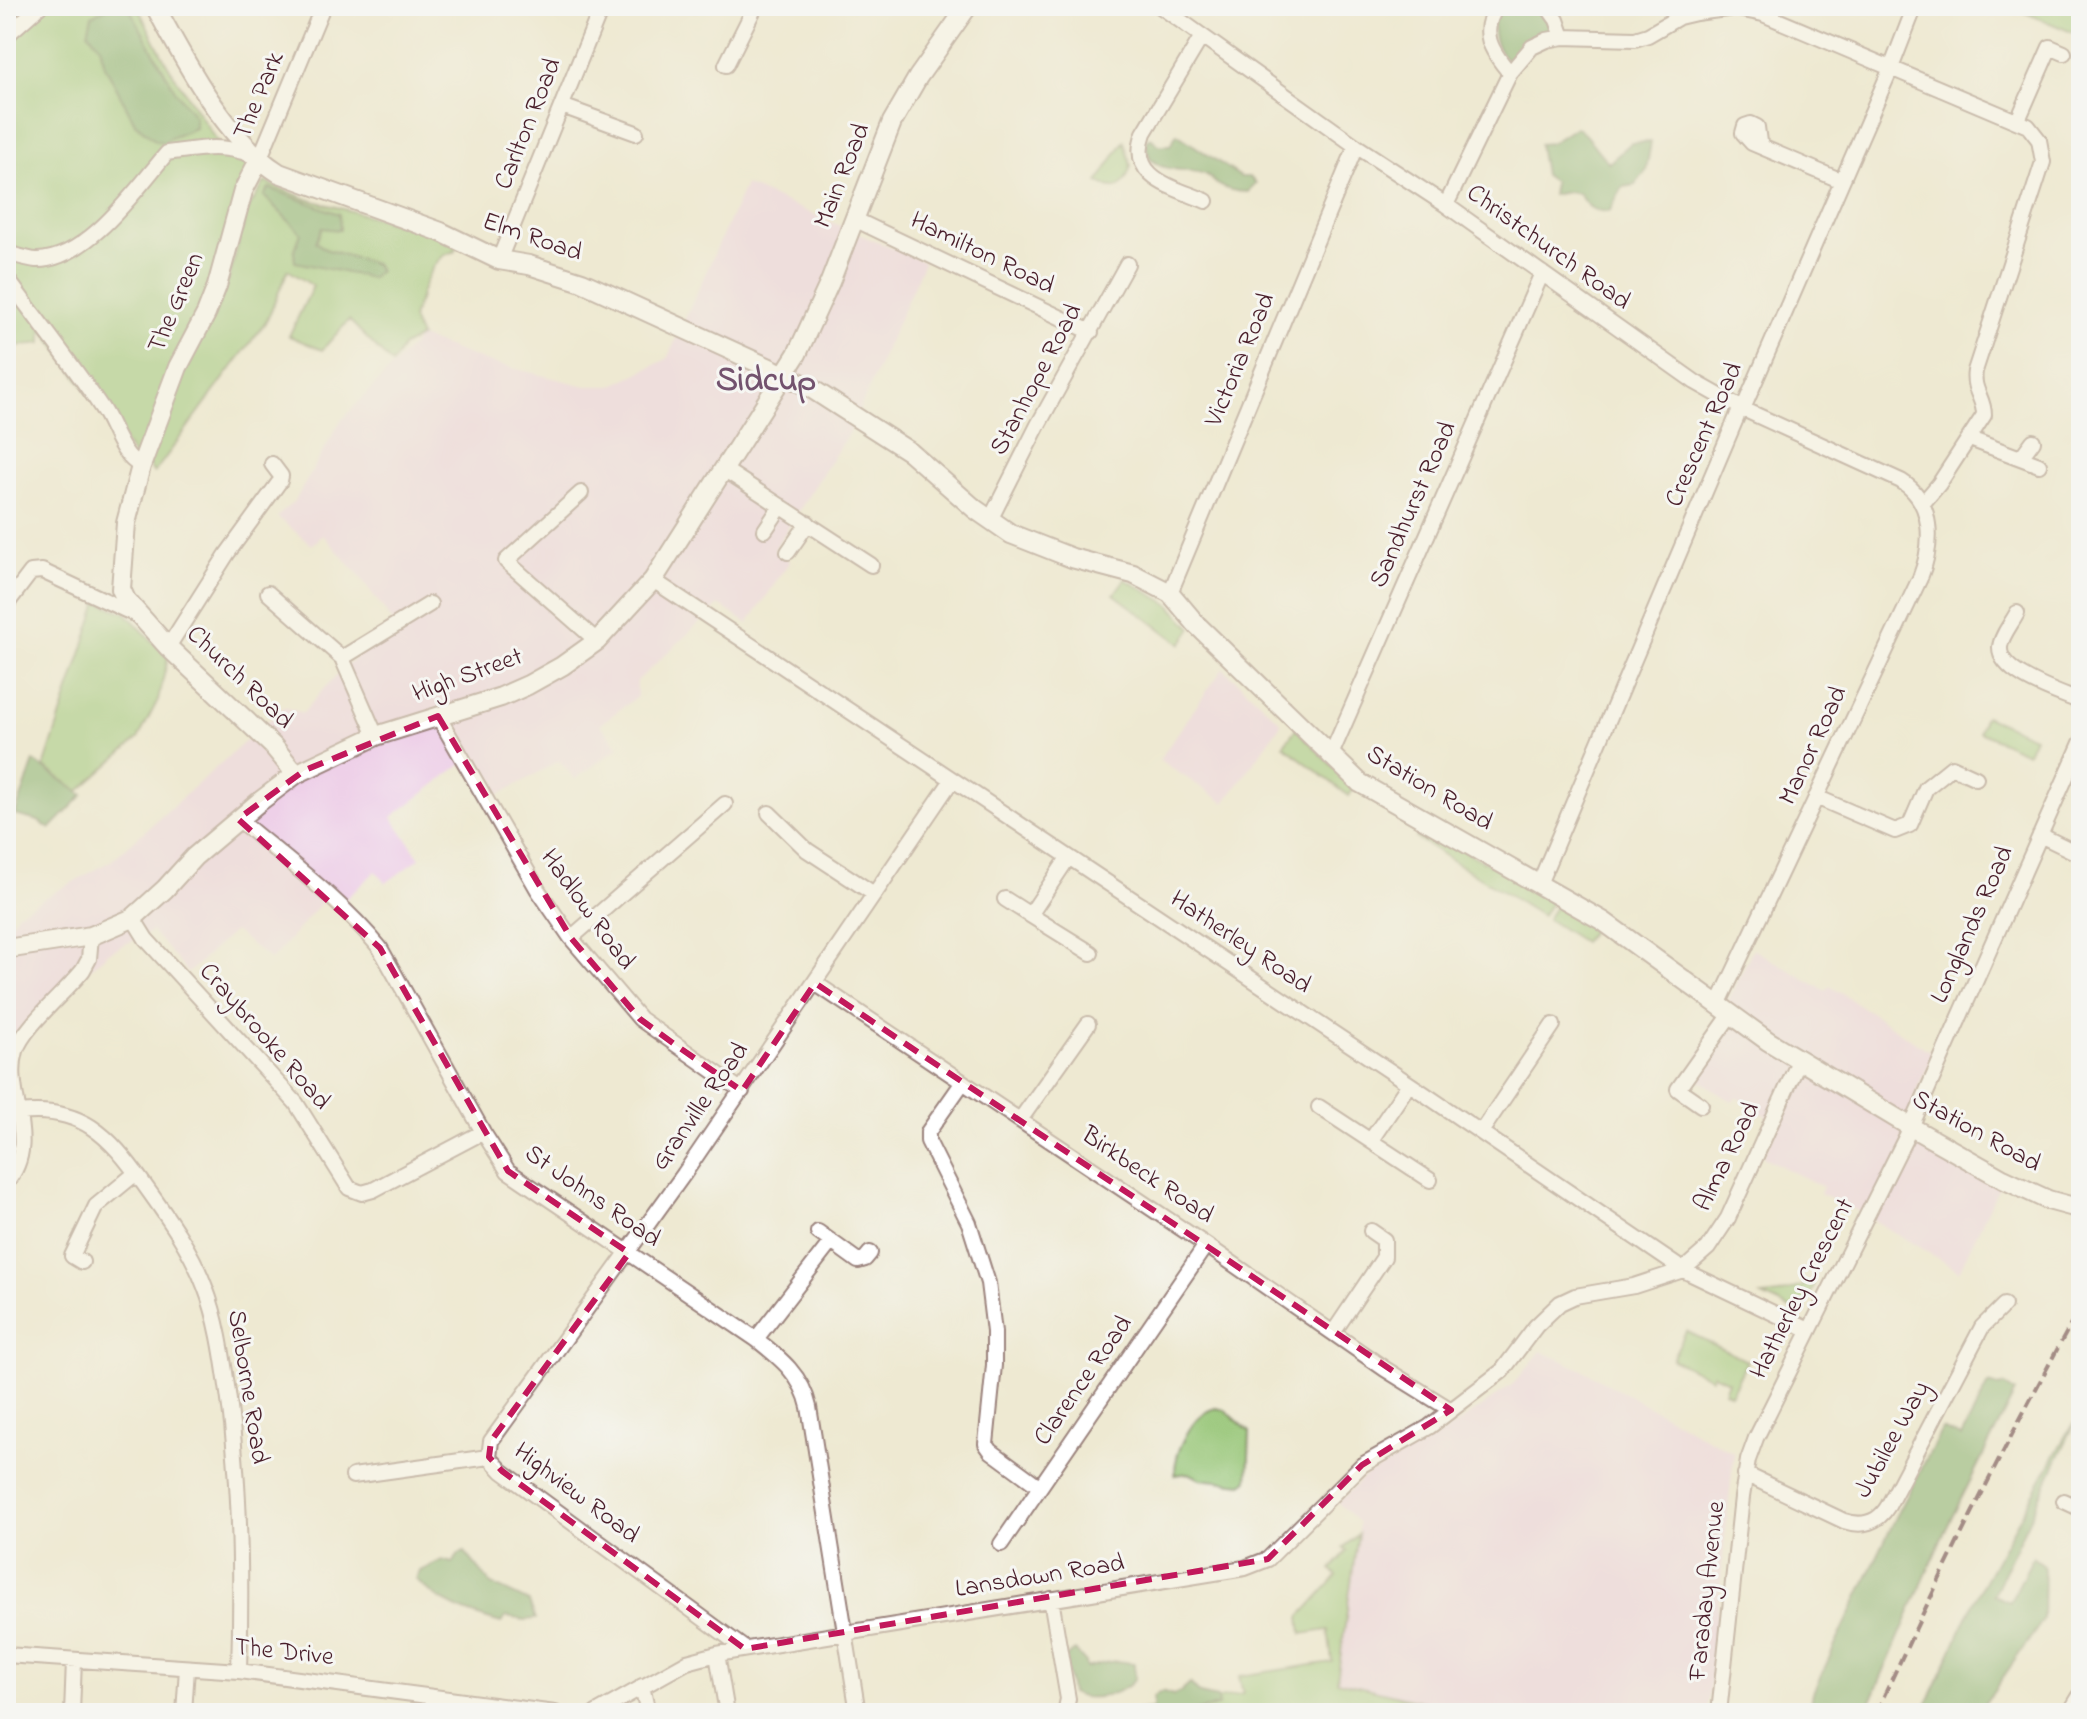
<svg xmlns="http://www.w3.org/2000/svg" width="2087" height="1719" font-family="'Indie Flower',sans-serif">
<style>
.built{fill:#eed0e8}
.green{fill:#95c575;stroke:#707250;stroke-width:2}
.forest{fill:#78aa66;stroke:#616448;stroke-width:2}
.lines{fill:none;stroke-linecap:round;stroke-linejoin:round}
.minor-casing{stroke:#9c847e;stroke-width:18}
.major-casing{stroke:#9c847e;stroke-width:22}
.minor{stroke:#fff;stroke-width:14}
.major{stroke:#fff;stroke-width:18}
.rail{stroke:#4a1f2b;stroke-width:4;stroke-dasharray:12 6;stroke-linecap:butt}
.marked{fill:none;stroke:#c2185b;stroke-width:6;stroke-dasharray:16 10;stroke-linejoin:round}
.labels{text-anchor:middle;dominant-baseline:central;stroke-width:6;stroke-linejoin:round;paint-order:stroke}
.street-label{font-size:26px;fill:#4a1f2b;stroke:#f6f6f2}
.district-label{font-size:34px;font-weight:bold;fill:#73526e;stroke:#f6f6f2}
</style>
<rect width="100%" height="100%" fill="#f6f6f2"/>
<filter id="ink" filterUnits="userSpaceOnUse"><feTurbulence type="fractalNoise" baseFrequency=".0125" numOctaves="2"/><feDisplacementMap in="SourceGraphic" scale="16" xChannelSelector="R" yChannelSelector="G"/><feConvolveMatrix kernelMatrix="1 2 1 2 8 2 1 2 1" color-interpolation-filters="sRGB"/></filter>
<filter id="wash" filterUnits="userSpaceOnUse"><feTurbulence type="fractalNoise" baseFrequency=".006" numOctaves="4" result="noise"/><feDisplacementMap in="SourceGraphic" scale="32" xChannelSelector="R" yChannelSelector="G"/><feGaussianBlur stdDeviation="1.8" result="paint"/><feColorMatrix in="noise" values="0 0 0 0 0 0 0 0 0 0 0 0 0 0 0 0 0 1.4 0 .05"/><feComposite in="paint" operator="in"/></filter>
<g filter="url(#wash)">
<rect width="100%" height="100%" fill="#eee9d2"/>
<path class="built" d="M 745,185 L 924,262 L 851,429 L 774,550 L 790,561 L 748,624 L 719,605 L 637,681 L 637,697 L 600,724 L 619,747 L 575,779 L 559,761 L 490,800 L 467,760 L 392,817 L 420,858 L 386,883 L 376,871 L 342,902 L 330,893 L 271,960 L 234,931 L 188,973 L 152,931 L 109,952 L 13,1036 L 6,1037 L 6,933 L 17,913 L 111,861 L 284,707 L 303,713 L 325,687 L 393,622 L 358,574 L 323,535 L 312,545 L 277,517 L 296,499 L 340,422 L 420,337 L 488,362 L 586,386 L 611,386 L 667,359 Z
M 1223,668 L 1282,723 L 1225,803 L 1159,760 Z
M 1753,949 L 1826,991 L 1830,986 L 1934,1054 L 1913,1098 L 1923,1148 L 1999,1187 L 1959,1271 L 1860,1212 L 1820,1194 L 1823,1187 L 1763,1157 L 1778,1124 L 1737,1097 L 1733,1102 L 1689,1073 L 1721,1015 Z
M 1541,1351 L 1581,1369 L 1734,1453 L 1707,1713 L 1469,1713 L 1337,1681 L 1359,1523 L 1338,1503 L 1364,1477 L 1447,1431 L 1513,1384 Z"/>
<path class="green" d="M 6,6 L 137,6 L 167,64 L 220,146 L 259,160 L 213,319 L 230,275 L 247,211 L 265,182 L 307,199 L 460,241 L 454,252 C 429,255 421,298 412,319 L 420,337 L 403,346 L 392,364 L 349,320 L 322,350 L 289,336 L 313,286 L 288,270 L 267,320 L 154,473 L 144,460 L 141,466 L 42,328 L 42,343 L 6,347 Z
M 2009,6 L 2081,6 L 2081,36 Z
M 1124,141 L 1131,166 C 1124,187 1119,193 1098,182 Z
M 1125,579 L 1170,605 L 1192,628 L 1181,644 L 1114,594 Z
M 98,602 L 126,613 L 168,658 L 158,700 L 138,739 L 79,791 L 44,767 Z
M 1985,716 L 2034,737 L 2027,753 L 1979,732 Z
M 1296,729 L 1354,788 L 1349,796 L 1283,745 Z
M 1423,828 L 1553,900 L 1542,916 L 1416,838 Z
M 1558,902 L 1596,925 L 1583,942 L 1547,919 Z
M 1813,1282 L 1814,1287 L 1801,1314 L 1762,1296 L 1779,1294 Z
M 1686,1331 L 1747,1361 L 1731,1394 L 1724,1391 L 1728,1381 L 1713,1374 L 1711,1378 L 1672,1359 Z
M 1216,1408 L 1225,1410 L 1250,1432 L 1248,1480 L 1242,1484 L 1200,1479 L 1189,1473 L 1175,1475 C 1174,1453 1192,1413 1216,1408 Z
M 1358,1534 L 1337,1681 L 1469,1713 L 1129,1713 L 1243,1694 L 1239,1676 L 1332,1662 L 1328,1630 L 1302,1634 L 1300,1617 L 1337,1576 L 1331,1569 L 1347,1551 L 1343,1548 Z"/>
<path class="forest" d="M 109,6 L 128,6 L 175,90 L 195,117 L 195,128 L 170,138 L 165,142 L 156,141 L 135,123 L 105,66 L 100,46 L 88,32 L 92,16 Z
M 1505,6 C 1529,6 1542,1 1551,28 L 1522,45 L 1508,60 C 1497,52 1489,30 1496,17 C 1498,12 1502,10 1505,6 Z
M 1576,127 C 1590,136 1596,151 1609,163 L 1631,143 L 1651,142 L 1646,171 L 1635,185 L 1623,187 L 1609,212 C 1593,211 1588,209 1579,194 L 1568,192 L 1552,195 L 1554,182 L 1544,175 L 1539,144 L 1551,143 Z
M 1177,134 L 1241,177 L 1250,177 L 1256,184 L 1248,192 C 1238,192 1226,190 1217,184 C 1215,183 1209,176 1207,175 C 1190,166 1143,178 1147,141 L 1151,138 L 1159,145 L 1170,145 Z
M 269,188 L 339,214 L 340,230 L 322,228 L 316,242 L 325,249 L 375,264 L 379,271 L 371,278 L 295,262 L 294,252 L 301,233 L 264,196 Z
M 34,761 L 83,795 L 50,829 L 38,821 L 15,815 Z
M 1989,1384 L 1999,1387 L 2004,1385 L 2015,1392 L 1944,1533 L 1866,1713 L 1809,1713 L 1813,1692 L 1897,1515 L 1942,1429 L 1961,1437 Z
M 2075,1423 L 1993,1595 L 2010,1602 L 2033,1557 L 2044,1565 L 2043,1620 L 1978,1713 L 1923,1713 L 1978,1593 L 2067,1433 Z
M 465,1552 L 491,1584 L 529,1602 L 536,1619 L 525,1620 L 506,1617 L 501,1623 C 469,1614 438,1604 416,1579 L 420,1571 L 442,1560 L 453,1563 L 459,1554 Z
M 1075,1651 L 1085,1662 L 1086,1668 C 1104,1663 1116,1658 1134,1664 L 1135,1679 C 1123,1695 1088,1703 1071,1693 L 1065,1658 Z
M 1190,1683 L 1200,1694 L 1218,1698 L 1219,1706 L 1182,1713 L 1126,1713 L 1153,1708 L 1153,1697 L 1162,1691 L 1173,1695 L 1180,1692 Z"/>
</g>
<g filter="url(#ink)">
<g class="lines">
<defs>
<path id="minor" d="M 1160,6 L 1356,146 L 1446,205 L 1695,382 L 1743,409 L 1901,481 C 1935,502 1933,545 1920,578 L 1718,1005
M 1497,6 C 1479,32 1491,51 1510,73
M 1547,6 L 1557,20 L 1563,37
M 6,36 L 40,6
M 1202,36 L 1144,133 C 1127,179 1174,187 1206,201
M 726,65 L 754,9 L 753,6
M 562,106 L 636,133
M 2018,120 L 2050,47 L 2064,53
M 1764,148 L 1759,142 L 1757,127 L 1751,124 L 1745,126 L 1743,133 L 1752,143 L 1842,181
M 259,160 L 323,6
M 1446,205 L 1510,73 L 1532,47 L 1547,40 L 1563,37 L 1635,39 L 1648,35 L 1679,17 L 1696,13 L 1734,8 L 1763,14 L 2028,126 L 2039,140 L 2043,162 L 1975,371 C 1972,391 1984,397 1984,415 L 1939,484 L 1923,503
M 854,219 L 1091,332
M 6,253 C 15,255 27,259 36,260 C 87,261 137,188 167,153 C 196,149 223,143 251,155
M 499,260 L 602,6
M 6,277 C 37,320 71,362 101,407 C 115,427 119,454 141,466
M 1970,439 L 2039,465
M 2022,456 L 2033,441
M 725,470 L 871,565
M 581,493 L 506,561 L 597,641
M 990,520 L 1038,425 L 1127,264
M 765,530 L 781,506
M 788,552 L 808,523
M 653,580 L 1423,1093 L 1683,1270 L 1809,1330
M 268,593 L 342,658 L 376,736
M 1170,593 L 1356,146
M 6,605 L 31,572 L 42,571 L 134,614
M 2017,613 C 2012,623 2001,636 2000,647 C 1998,674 2060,693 2081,702
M 168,647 L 227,554 L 280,481 L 281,476 L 272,464
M 342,658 L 430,604
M 438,716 L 538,890 L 571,938 L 640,1019 L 742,1091
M 1330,757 L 1542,273
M 1816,797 L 1895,831 L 1910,825 L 1926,788 L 1952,767 L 1976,778
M 769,813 L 807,850 L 874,894
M 238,819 C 286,860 340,899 380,948 L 483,1132 L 508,1171 L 756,1339 C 780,1358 802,1375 809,1407 L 858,1713
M 2040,835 L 2081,855
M 1068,858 L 1030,915 L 1091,953
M 1539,884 L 1738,414 L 1743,409 L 1891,68 L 1915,6
M 1005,899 L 1030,915
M 133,918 L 146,939 L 296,1103 L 349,1188 L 362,1193 L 373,1190 L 483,1132
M 571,938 L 725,804
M 815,983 L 1206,1245 L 1385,1369 L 1451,1410
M 963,1082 L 928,1132 L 928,1141 L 969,1223 L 988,1283 L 994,1332 L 994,1365 L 986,1444 L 991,1451 L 1040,1487
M 1701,1105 L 1678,1089 L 1731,1014
M 1319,1107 L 1430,1180
M 20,1113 C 81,1106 109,1135 143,1183 C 166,1215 191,1249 205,1287 C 218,1320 223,1358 228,1393 C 241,1485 242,1578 239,1671
M 1020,1120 L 1088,1024
M 1481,1132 L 1553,1025
M 1371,1140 L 1409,1084
M 6,1183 C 42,1142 3,1094 16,1051 C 22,1028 67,991 83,970 L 89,959 L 91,936
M 818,1232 L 858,1261 L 865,1259 L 870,1253
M 82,1262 L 72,1256 L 96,1206 L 136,1173
M 1333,1333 L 1384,1257 L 1384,1240 L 1371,1231
M 756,1339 L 831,1242
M 489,1457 L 491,1441 L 684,1174 L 952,780
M 489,1457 L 502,1471 L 745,1649
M 1745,1474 L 1844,1521 C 1862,1527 1878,1523 1888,1506 L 1982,1327 L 2004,1305
M 353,1476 L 489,1457
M 2064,1501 L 2081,1509
M 1001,1544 L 1206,1245
M 1051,1599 L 1068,1699 L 1065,1713
M 717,1654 L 727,1713
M 6,1655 L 239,1671 L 555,1713
M 642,1686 L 648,1713
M 72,1713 L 74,1660
M 184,1713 L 187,1668
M 596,1713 L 687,1662 L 717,1654 L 1245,1568 L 1268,1559 L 1362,1465 L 1429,1427 L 1502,1371 L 1536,1326 L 1560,1303 L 1575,1296 L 1634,1286 L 1683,1270 L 1708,1248 L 1728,1218 L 1799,1061
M 1719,1713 L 1742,1497 L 1748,1460 L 1756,1438 L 1911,1127 L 2081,743"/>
<path id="major" d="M 155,6 C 184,60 226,140 279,173 L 441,232 L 499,260 L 529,265 L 582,282 L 774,370 L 809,387 L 910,452 L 975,509 L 1011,534 L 1072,558 L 1133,574 L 1170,593 L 1197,625 L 1360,783 L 1603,921 L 1768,1041 L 1911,1127 L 2003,1179 L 2048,1200 L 2081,1209
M 259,160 L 243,191 L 217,286 L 206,314 L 178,367 L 141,466 L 126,523 L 121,589 L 126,600 L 168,647 L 273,746 L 296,774
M 6,949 L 91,936 L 133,918 L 165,889 L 194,857 L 259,802 L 296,774 L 376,736 L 501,697 L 528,685 L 562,666 L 597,641 L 653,580 L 797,354 L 830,282 L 892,122 L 918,77 L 968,6
M 2072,1713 L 2081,1698"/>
</defs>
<use href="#minor" class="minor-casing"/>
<use href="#major" class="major-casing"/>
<use href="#minor" class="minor"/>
<use href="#major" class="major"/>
<path class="rail" d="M 1876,1713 C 1940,1575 2007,1439 2081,1306"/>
</g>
</g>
<path d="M0 0H2087V1719H0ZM 438,716 L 571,938 L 640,1019 L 677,1046 L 742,1091 L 815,983 L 1451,1410 L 1362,1465 L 1268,1559 L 745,1649 L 502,1471 L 489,1457 L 491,1441 L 629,1253 L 508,1171 L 380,948 L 238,819 L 305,770 Z" fill="#eee9d2" fill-opacity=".55" fill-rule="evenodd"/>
<path class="marked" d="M 438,716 L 571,938 L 640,1019 L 677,1046 L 742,1091 L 815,983 L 1451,1410 L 1362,1465 L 1268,1559 L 745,1649 L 502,1471 L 489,1457 L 491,1441 L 629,1253 L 508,1171 L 380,948 L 238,819 L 305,770 Z"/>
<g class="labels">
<g class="street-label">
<text transform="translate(260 96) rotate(-67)">The Park</text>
<text transform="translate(529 124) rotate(-68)">Carlton Road</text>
<text transform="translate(843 176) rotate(-68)">Main Road</text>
<text transform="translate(532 238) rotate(19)">Elm Road</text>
<text transform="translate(1548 248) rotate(36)">Christchurch Road</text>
<text transform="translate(982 254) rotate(26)">Hamilton Road</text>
<text transform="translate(177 303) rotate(-67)">The Green</text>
<text transform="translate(1241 360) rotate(-67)">Victoria Road</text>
<text transform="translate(1037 380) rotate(-62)">Stanhope Road</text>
<text transform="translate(1705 435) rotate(-66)">Crescent Road</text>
<text transform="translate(1414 505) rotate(-66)">Sandhurst Road</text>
<text transform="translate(468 676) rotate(-20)">High Street</text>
<text transform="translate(239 678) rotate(44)">Church Road</text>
<text transform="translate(1814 746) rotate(-65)">Manor Road</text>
<text transform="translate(1429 789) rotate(31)">Station Road</text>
<text transform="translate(587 910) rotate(54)">Hadlow Road</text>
<text transform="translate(1973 925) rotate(-66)">Longlands Road</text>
<text transform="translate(1240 943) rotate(34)">Hatherley Road</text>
<text transform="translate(264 1037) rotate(49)">Craybrooke Road</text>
<text transform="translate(701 1107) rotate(-55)">Granville Road</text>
<text transform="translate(1976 1132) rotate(29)">Station Road</text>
<text transform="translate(1728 1157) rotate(-64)">Alma Road</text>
<text transform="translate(1147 1176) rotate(34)">Birkbeck Road</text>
<text transform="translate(592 1197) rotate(35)">St Johns Road</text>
<text transform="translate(1803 1289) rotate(-63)">Hatherley Crescent</text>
<text transform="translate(1084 1381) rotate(-55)">Clarence Road</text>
<text transform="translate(247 1387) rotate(81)">Selborne Road</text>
<text transform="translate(1893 1440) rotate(-61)">Jubilee Way</text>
<text transform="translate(576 1494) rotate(37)">Highview Road</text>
<text transform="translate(1040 1577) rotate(-9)">Lansdown Road</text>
<text transform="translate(1708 1591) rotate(-84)">Faraday Avenue</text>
<text transform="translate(284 1653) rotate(6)">The Drive</text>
</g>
<g class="district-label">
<text x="766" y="382">Sidcup</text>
</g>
</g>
<rect width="2087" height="1719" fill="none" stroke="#f6f6f2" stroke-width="32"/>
</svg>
